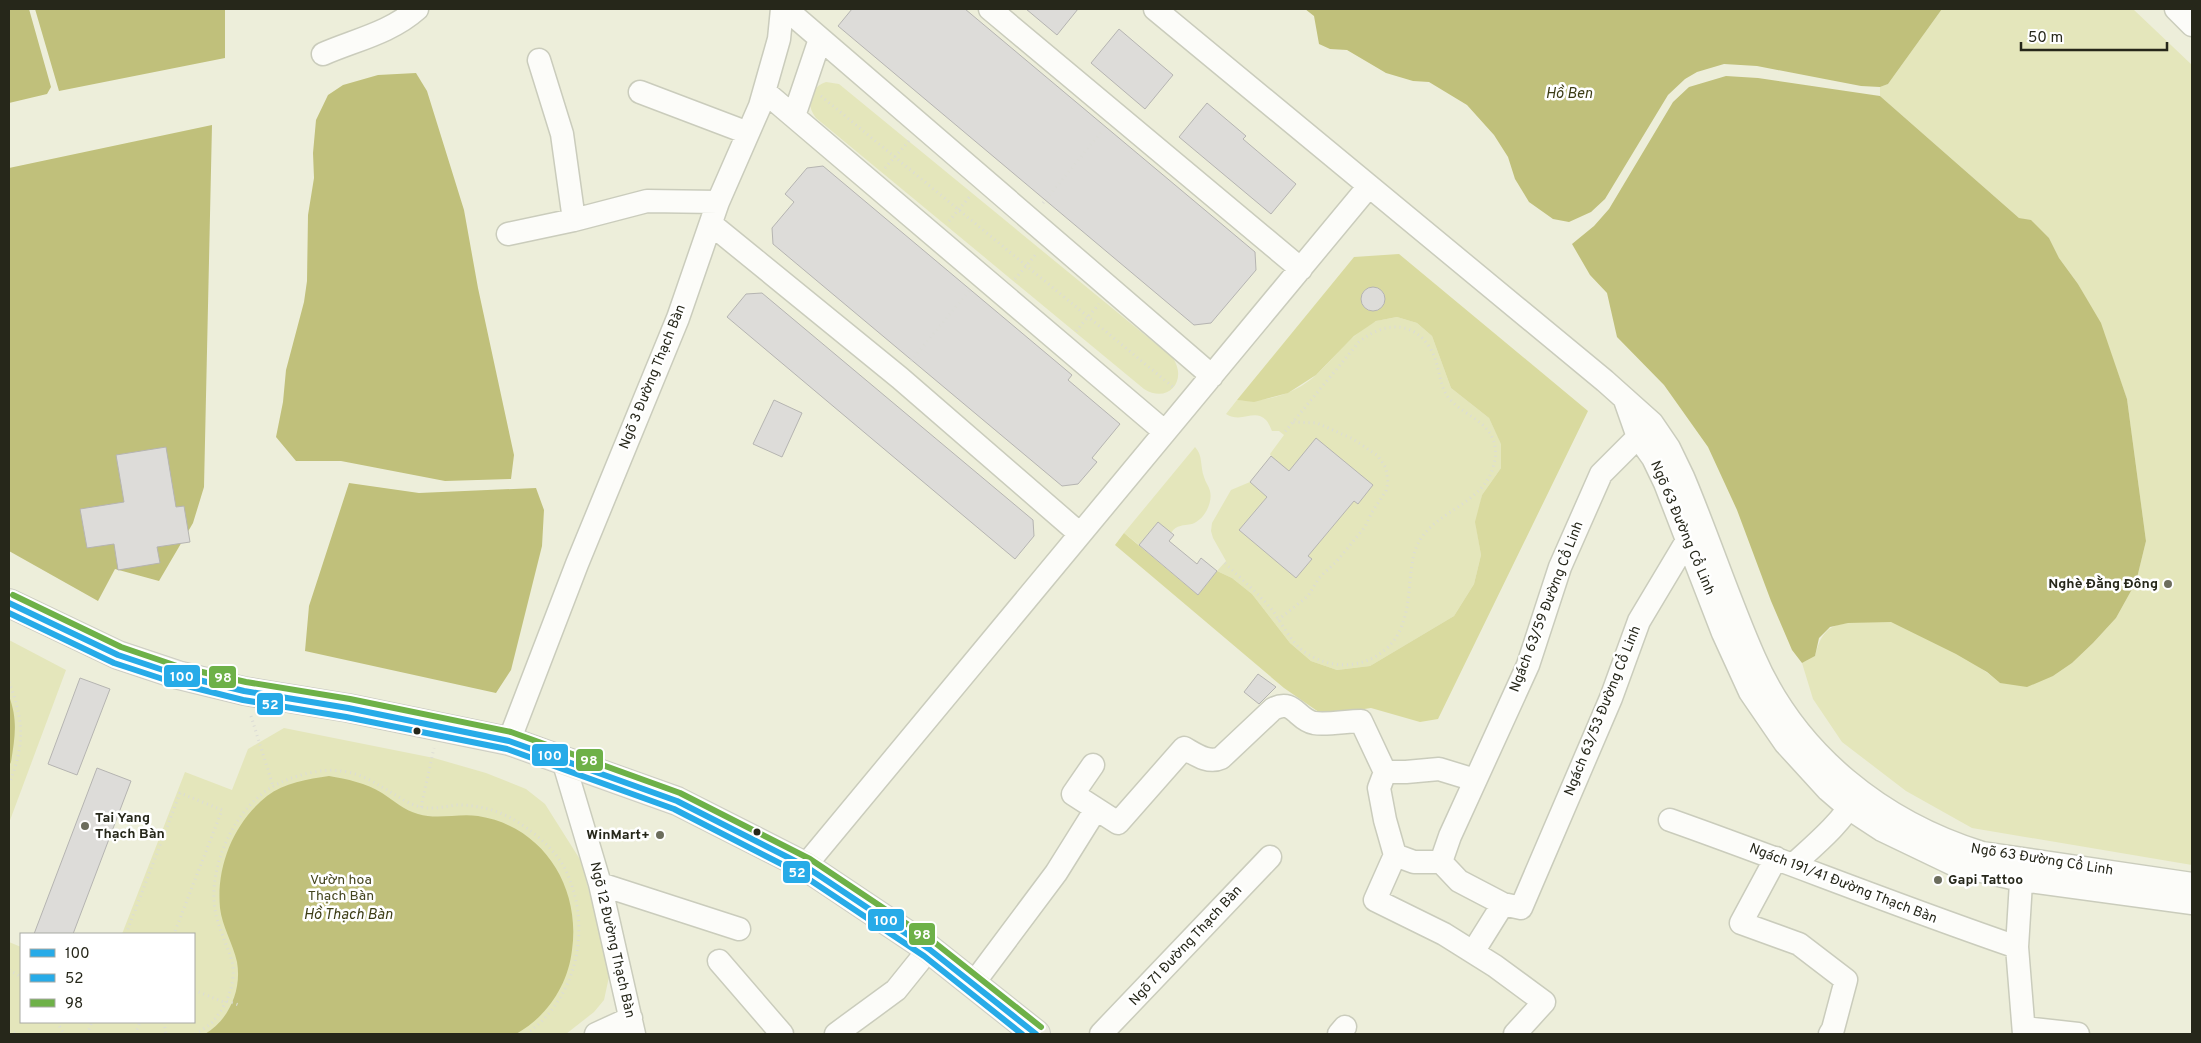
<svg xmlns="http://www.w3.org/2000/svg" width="2201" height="1043" font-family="Overpass,sans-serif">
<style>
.green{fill:#e4e6bb}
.forest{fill:#d9da9f}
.water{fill:#c0c07b}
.building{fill:#dddcd9;stroke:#b5b4b1}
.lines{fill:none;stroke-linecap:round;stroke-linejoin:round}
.minor-casing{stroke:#caccbc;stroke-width:25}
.major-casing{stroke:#cdcdc4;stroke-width:30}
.path{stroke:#dcdcd6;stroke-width:3;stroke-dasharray:1 4;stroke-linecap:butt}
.minor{stroke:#fcfcf9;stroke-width:22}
.major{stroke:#ececdf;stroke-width:28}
.bus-1-casing{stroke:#fff;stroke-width:10}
.bus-2-casing{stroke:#fff;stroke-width:10}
.bus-3-casing{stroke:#fff;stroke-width:10}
.bus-1{stroke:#27abe8;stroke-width:6}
.bus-2{stroke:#27abe8;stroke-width:6}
.bus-3{stroke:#6eb148;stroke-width:6}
.poi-dot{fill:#6c6d5d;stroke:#fff;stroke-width:2}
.bus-dot{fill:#26271a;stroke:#fff;stroke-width:2}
.labels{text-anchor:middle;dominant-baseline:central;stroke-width:5;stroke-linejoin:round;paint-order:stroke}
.street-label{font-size:14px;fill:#26271a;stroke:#fff}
.poi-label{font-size:14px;font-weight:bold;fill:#26271a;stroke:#fff;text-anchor:end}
.park-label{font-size:14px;fill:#44451e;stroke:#fff}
.water-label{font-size:15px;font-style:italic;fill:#3c3c15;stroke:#fff}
.line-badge{stroke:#fff;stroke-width:2}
.badge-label{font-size:14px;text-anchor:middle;font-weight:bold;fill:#fff}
</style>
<rect width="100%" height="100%" fill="#edeeda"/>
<path class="green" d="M 1942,9 L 2133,9 L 2192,65 L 2192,865 L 1972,828 L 1906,791 L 1842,742 L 1813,699 L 1802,663 L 1815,656 C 1823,624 1835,623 1865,622 C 1874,622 1885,620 1892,622 C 1925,633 1974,660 2000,683 L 2053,676 L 2072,663 L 2093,643 L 2116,618 L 2136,582 L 2146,541 L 2127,399 L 2100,323 L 2078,284 L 2059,258 L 2049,238 L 2031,221 L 2019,218 L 1880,96 L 1880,87 L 1888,84 Z
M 826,82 L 839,84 L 1173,358 C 1188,381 1168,404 1144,389 L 816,118 C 805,104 809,88 826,82 Z
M 1397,317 L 1417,323 L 1432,336 L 1451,388 L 1489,418 L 1501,443 L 1501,468 L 1482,495 L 1476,525 L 1481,555 L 1474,584 L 1454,616 L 1370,666 L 1337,670 L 1311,661 L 1290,643 L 1252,594 L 1232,578 L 1217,571 L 1226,561 L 1213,538 L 1211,531 L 1212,523 L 1231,490 L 1250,482 L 1271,456 L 1270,454 L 1284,435 L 1279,431 L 1272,431 C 1270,427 1269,423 1266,420 C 1254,408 1242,424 1226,414 L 1237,400 C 1265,403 1297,394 1318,373 C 1336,356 1351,335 1374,322 C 1381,319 1389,319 1397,317 Z
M 1195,447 C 1203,455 1200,466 1204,477 C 1205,482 1209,486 1210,491 C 1213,503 1204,520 1192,524 C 1183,526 1177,524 1171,533 L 1158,522 L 1139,545 L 1124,533 Z
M 9,640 L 66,670 L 9,823 Z
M 284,728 L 434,758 L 486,773 L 526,789 L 545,804 L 581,861 L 610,972 L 604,1000 L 594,1012 L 566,1034 L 9,1034 L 9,942 L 21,947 L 21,1022 L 194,1022 L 194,934 L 122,934 L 185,772 L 232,790 L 248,749 Z"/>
<path class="forest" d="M 1399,254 L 1588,411 L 1438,719 L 1420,722 L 1371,708 L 1323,715 L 1284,688 L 1115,545 L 1124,533 L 1198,595 L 1217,571 L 1232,578 L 1252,594 L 1290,643 L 1311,661 L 1337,670 L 1370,666 L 1454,616 L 1474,584 L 1481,555 L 1475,522 L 1482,495 L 1501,468 L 1501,444 L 1489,418 L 1451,388 L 1432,336 L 1417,323 L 1397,317 L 1376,321 L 1354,336 L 1316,375 L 1288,393 L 1254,402 L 1237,400 L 1354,257 Z"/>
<path class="water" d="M 9,9 L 29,9 L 51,87 L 47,94 L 9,103 Z
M 35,9 L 225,9 L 225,58 L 59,91 Z
M 1305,9 L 1942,9 L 1888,84 L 1880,87 L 1861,86 L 1757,66 L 1724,64 L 1697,72 L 1685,79 L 1668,95 L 1605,199 L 1591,212 L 1569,222 L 1553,219 L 1529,202 L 1515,179 L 1508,157 L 1494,135 L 1467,105 L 1429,82 L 1413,81 L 1386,73 L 1347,50 L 1330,49 L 1319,44 L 1314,16 Z
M 416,73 L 427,91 L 464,210 L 478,288 L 514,455 L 511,479 L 445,481 L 341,461 L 296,461 L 276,437 L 283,402 L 286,370 L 304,302 L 307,281 L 308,215 L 314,178 L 313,153 L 316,120 L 328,95 L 343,85 L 378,75 Z
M 1726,76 L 1758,78 L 1880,96 L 2019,218 L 2031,220 L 2049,238 L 2059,258 L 2078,284 L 2101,323 L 2127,399 L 2146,541 L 2136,582 L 2116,618 L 2093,643 L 2072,663 L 2053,676 L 2027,687 L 2000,683 L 1987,672 L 1956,654 L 1891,622 L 1848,623 L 1830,627 L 1819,638 L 1815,656 L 1802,663 L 1792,650 L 1771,601 L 1737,510 L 1708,447 L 1664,385 L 1617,337 L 1607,293 L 1590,275 L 1572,244 L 1594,226 L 1609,209 L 1673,102 L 1689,87 Z
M 212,125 L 204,487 L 193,523 L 159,581 L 115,569 L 98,601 L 9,551 L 9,168 Z
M 349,483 L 419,493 L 536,488 L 544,510 L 542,546 L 511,670 L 496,693 L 305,651 L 309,606 Z
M 9,696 C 18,720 15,737 11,762 L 9,766 Z
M 329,776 C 347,779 366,783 382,793 C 394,801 404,810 418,814 C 438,820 458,813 478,816 C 543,826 581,887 572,950 C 568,985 547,1017 516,1034 L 205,1034 C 229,1020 242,990 237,962 C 233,944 222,926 220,908 C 216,866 234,822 267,796 C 284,783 308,779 329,776 Z"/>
<path class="building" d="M 852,9 L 965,9 L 1255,252 L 1256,270 L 1211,323 L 1194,325 L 838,26 Z
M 1026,9 L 1078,9 L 1057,35 Z
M 1119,29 L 1173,75 L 1145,109 L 1091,63 Z
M 1207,103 L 1246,136 L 1243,139 L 1296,184 L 1271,214 L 1179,137 Z
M 823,166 L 1072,375 L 1068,380 L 1120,424 L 1092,458 L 1097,462 L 1078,484 L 1062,486 L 773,244 L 772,228 L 794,202 L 785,194 L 807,168 Z
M1361 299a12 12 0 1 1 24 0a12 12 0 1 1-24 0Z
M 762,293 L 1033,520 L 1034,536 L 1015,559 L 727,317 L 746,294 Z
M 774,400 L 802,413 L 782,457 L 753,444 Z
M 1316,438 L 1373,485 L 1358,504 L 1354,501 L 1308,556 L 1312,559 L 1296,578 L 1239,530 L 1267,497 L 1250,482 L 1271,456 L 1289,471 Z
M 166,447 L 176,507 L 184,506 L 190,542 L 157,547 L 160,563 L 118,570 L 114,544 L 87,548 L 80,509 L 124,502 L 116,455 Z
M 1158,522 L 1174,535 L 1169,541 L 1197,564 L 1201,558 L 1217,571 L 1198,595 L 1139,545 Z
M 1258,674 L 1276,687 L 1259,704 L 1244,692 Z
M 80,678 L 110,689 L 77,775 L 48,764 Z
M 97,768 L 131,781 L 73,934 L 34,934 Z"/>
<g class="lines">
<defs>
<path id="minor" d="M 786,9 L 1212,376
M 990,9 L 1301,269
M 1155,9 L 1605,381 L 1652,423 L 1669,448 L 1683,477 C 1708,536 1728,598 1754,657 C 1796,754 1882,822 1982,853 L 2192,884
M 2176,9 L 2192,25
M 323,54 C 355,40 390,33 417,9
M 539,60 L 562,134 L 574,220 L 647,201 L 718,202
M 640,92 L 748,133
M 765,92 L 1165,432
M 794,116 L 820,39
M 711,224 L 900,378 L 1080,534
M 508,234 L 574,220
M 1625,400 L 1638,437 L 1653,458 L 1665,483 L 1723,633 L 1750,692 L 1785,743 L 1828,790 L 1850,809 L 1882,830 L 1955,865 L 2021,880 L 2192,903
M 509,741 L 577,564 L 678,318 L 718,202 L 760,106 L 779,39 L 782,9
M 563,760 L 600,884 L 634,1034
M 1093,765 L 1073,794 L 1118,823 L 1184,748 C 1195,754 1208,764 1221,758 L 1273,709 C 1294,698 1297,720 1314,723 C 1328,725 1347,721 1361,721 L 1385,772
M 1475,780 L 1439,769 L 1406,772 L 1385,772 L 1379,788 L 1385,820 L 1395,855 L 1414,862 L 1441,862 L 1459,881 L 1503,904 L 1521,908 L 1611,698 L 1639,621 L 1688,539 L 1696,534
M 1670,820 C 1786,861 1900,907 2017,947
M 1395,855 L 1375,900 L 1444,934 L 1495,966 L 1544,1002 L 1515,1034
M 1776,858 L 1741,923 L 1799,944 L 1846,980 L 1833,1029 L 1830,1034
M 1441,862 L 1450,836 L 1528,665 L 1560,567 L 1601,474 L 1648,427
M 1794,864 C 1817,843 1841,823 1857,796
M 805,866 L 1369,186
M 2022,866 L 2017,947 L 2024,1034
M 600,884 L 739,929
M 1473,952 L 1503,904
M 719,961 L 782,1034
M 973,984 L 1056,873 L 1096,809
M 2024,1028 L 2078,1034
M 596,1034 L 631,1018
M 836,1034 L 896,990 L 929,949
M 1101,1034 L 1270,857
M 1339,1034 L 1345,1027"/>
<path id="major" d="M 9,603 L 118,655 L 178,675 L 244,691 L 348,708 L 509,741 L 677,801 L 805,866 L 929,949 L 1036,1034"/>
</defs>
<use href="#minor" class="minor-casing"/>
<use href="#major" class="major-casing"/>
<path class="path" d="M 821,96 L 1173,387
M 885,168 L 909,141
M 1043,203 L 1103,130
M 949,221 L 971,195
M 1015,279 L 1037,253
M 1076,331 L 1099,304
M 911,361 L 969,291
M 1225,563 C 1241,579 1259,594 1273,611 C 1282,624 1290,640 1302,650 C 1335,676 1384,667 1401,628 C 1411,604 1408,579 1414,554 C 1425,511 1484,508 1494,464 C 1504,421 1460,418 1446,394 C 1438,379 1439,362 1430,348 C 1412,319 1382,323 1359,342 L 1283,434
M 1278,620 L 1308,596 L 1319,578 L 1336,562 L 1365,527 L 1372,512 L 1386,491 L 1388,483 L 1386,468 L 1378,456 L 1353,439 L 1317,423 L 1293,422
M 9,682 C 24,721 25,744 9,784
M 251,716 L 273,786
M 421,807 L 434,748
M 126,934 L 180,793 L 222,810 L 174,934
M 9,970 L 21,977
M 194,990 L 226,1003
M 227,1001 L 239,1005
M 57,1022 L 64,1034
M 164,1022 L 166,1034
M 9,1031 L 17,1034
M 87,1034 L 92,1022
M 135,1034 L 140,1022
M 195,1034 C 201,1030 210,1026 214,1020 C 227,1005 237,981 232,961 C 227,945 220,931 216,915 C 206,870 233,810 272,787 C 291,776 320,768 341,771 C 356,772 370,780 382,787 C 395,794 407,804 421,807 C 434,810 445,806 457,805 C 476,805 494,809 511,818 C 532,830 557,850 567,873 C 592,929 577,999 526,1034"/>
<use href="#minor" class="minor"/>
<use href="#major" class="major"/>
<defs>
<path id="bus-1" d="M 9,603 L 118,655 L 178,675 L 244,691 L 348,708 L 509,741 L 677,801 L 805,866 L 929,949 L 1036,1034"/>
<path id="bus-2" d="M 9,613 L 114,663 L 175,683 L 243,700 L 346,717 L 507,749 L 674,809 L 801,874 L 924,956 L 1022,1034"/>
<path id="bus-3" d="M 13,595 L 121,647 L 180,667 L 246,682 L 350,699 L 511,732 L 680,793 L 810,859 L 934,942 L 1041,1027"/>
</defs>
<use href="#bus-1" class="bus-1-casing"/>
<use href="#bus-2" class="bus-2-casing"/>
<use href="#bus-3" class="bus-3-casing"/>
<use href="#bus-1" class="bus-1"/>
<use href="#bus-2" class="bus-2"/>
<use href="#bus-3" class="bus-3"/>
</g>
<g class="poi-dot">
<circle cx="2168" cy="584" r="5"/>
<circle cx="85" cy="826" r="5"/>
<circle cx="660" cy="835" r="5"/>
<circle cx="1938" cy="880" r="5"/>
</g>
<g class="bus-dot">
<circle cx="417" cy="731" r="4.5"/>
<circle cx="757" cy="832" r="4.5"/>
</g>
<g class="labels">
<g class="street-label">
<text transform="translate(653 377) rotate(-68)">Ngõ 3 Đường Thạch Bàn</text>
<text transform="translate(1682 528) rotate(67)">Ngõ 63 Đường Cổ Linh</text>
<text transform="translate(1547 607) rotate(-69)">Ngách 63/59 Đường Cổ Linh</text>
<text transform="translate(1603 711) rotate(-68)">Ngách 63/53 Đường Cổ Linh</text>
<text transform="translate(2042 860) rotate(9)">Ngõ 63 Đường Cổ Linh</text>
<text transform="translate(1843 884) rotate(21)">Ngách 191/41 Đường Thạch Bàn</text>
<text transform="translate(612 940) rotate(77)">Ngõ 12 Đường Thạch Bàn</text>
<text transform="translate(1186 946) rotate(-47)">Ngõ 71 Đường Thạch Bàn</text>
</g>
<g class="poi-label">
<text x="2158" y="584">Nghè Đằng Đông</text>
<text x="95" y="818" text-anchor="start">Tai Yang<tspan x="95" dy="16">Thạch Bàn</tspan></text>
<text x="650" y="835">WinMart+</text>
<text x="1948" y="880" text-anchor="start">Gapi Tattoo</text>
</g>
<g class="park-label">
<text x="341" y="880">Vườn hoa<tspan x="341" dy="16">Thạch Bàn</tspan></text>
</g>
<g class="water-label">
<text x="1569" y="94">Hồ Ben</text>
<text x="348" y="915">Hồ Thạch Bàn</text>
</g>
</g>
<g class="line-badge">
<rect x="163" y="664" width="38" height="24" rx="5" fill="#27abe8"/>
<rect x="208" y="665" width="29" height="24" rx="5" fill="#6eb148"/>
<rect x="256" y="692" width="28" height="24" rx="5" fill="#27abe8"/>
<rect x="531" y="743" width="38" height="24" rx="5" fill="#27abe8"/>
<rect x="575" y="748" width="29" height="24" rx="5" fill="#6eb148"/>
<rect x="782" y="860" width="29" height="24" rx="5" fill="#27abe8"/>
<rect x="867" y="908" width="38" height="24" rx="5" fill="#27abe8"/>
<rect x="908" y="922" width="28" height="24" rx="5" fill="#6eb148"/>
</g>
<g class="badge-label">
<text x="182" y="681">100</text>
<text x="223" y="682">98</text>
<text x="270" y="709">52</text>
<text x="550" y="760">100</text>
<text x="589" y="765">98</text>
<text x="797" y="877">52</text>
<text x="886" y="925">100</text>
<text x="922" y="939">98</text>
</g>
<rect width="2201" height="1043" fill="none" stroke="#26271a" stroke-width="20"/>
<rect x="20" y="933" width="175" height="90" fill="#ffffff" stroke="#a8a9a3"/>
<rect x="30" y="949" width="25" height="8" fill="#27abe8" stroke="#a8a9a3"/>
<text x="65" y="958" font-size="15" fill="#26271a">100</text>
<rect x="30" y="974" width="25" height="8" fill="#27abe8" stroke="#a8a9a3"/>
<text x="65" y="983" font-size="15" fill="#26271a">52</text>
<rect x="30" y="999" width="25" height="8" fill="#6eb148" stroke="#a8a9a3"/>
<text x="65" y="1008" font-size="15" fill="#26271a">98</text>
<path d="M2021 42v8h146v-8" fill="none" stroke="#26271a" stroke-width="2.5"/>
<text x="2028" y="42" font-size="15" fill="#26271a" stroke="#ffffff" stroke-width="4" paint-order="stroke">50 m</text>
</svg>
